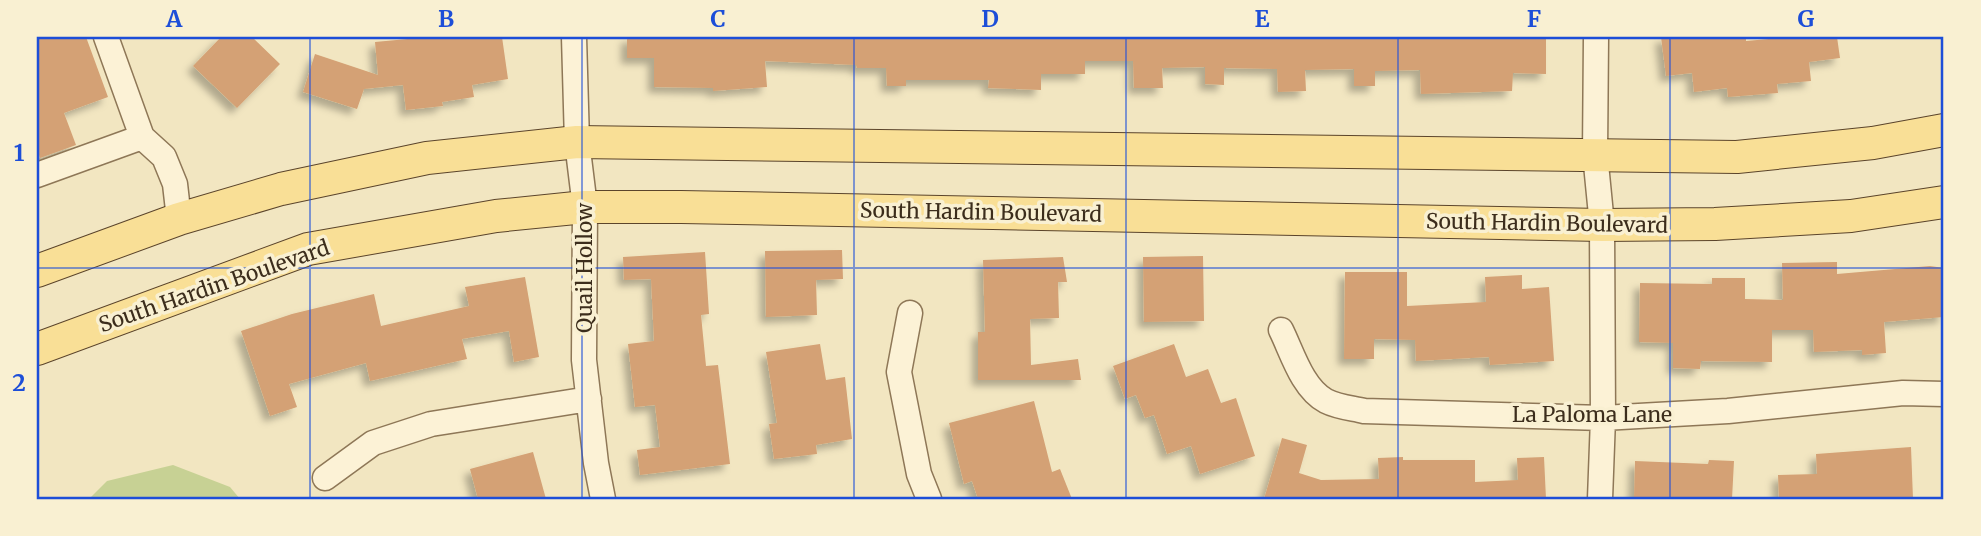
<svg xmlns="http://www.w3.org/2000/svg" width="1981" height="536" font-family="Merriweather,serif">
<style>
.green{fill:#c7d194}
.building{fill:#d4a174;filter:url(#shadow)}
.lines{fill:none;stroke-linecap:round;stroke-linejoin:round}
.minor-casing{stroke:#8e7757;stroke-width:27}
.major-casing{stroke:#5b442b;stroke-width:34}
.minor{stroke:#fcf2d6;stroke-width:24}
.major{stroke:#f9df96;stroke-width:32}
.grid{fill:none;stroke:#1d4ed8;stroke-width:2;stroke-opacity:0.55}
.labels{text-anchor:middle;dominant-baseline:central;stroke-width:7;stroke-linejoin:round;paint-order:stroke}
.street-label{font-size:21px;fill:#3c2d1c;stroke:#f9f0d2}
.neatline{fill:none;stroke:#1d4ed8;stroke-width:2.5}
.grid-label{font-size:23px;text-anchor:middle;font-weight:bold;fill:#1d4ed8}
</style>
<defs>
<filter id="shadow"><feDropShadow dx="-6" dy="6" stdDeviation="3.5" flood-color="#0004"/></filter>
</defs>
<rect width="100%" height="100%" fill="#f2e6c1"/>
<path class="green" d="M 173,465 L 230,487 L 240,499 L 89,499 L 107,481 Z"/>
<path class="building" d="M 37,37 L 86,37 L 108,97 L 64,113 L 76,145 L 40,158 L 37,148 Z
M 221,37 L 252,37 L 280,64 L 237,108 L 193,66 Z
M 429,37 L 502,37 L 508,79 L 472,85 L 474,97 L 442,102 L 443,106 L 406,110 L 403,85 L 364,89 L 357,109 L 303,92 L 315,54 L 378,75 L 375,42 Z
M 627,37 L 1546,37 L 1546,74 L 1513,73 L 1512,91 L 1421,94 L 1420,70 L 1375,71 L 1375,86 L 1354,86 L 1354,69 L 1305,70 L 1306,91 L 1278,92 L 1277,69 L 1224,68 L 1224,85 L 1205,84 L 1205,67 L 1162,68 L 1163,88 L 1134,88 L 1133,61 L 1085,61 L 1085,74 L 1041,74 L 1041,90 L 988,88 L 989,80 L 906,80 L 906,86 L 887,86 L 886,68 L 857,68 L 856,65 L 765,61 L 767,87 L 713,91 L 713,88 L 654,87 L 654,58 L 627,58 Z
M 1661,37 L 1746,37 L 1746,41 L 1791,37 L 1837,37 L 1840,58 L 1809,62 L 1811,81 L 1777,84 L 1778,93 L 1728,97 L 1727,88 L 1694,92 L 1692,73 L 1666,76 Z
M 842,250 L 843,279 L 816,280 L 817,315 L 766,317 L 765,251 Z
M 705,252 L 709,314 L 701,315 L 706,366 L 718,365 L 730,464 L 640,475 L 637,450 L 660,447 L 655,405 L 635,407 L 628,344 L 654,341 L 651,279 L 624,280 L 623,257 Z
M 1203,256 L 1204,321 L 1144,322 L 1143,257 Z
M 1063,257 L 1067,282 L 1058,282 L 1059,318 L 1030,319 L 1031,365 L 1078,359 L 1081,380 L 978,380 L 978,332 L 985,332 L 983,260 Z
M 1837,262 L 1837,274 L 1930,266 L 1944,268 L 1944,317 L 1884,322 L 1886,353 L 1862,355 L 1862,350 L 1814,352 L 1813,330 L 1772,330 L 1772,362 L 1701,361 L 1700,369 L 1673,368 L 1673,343 L 1639,342 L 1640,283 L 1712,284 L 1712,278 L 1745,278 L 1745,299 L 1783,300 L 1782,263 Z
M 1345,272 L 1407,272 L 1407,306 L 1486,302 L 1485,277 L 1522,275 L 1522,289 L 1549,287 L 1554,361 L 1490,365 L 1489,357 L 1416,361 L 1415,340 L 1374,339 L 1374,359 L 1344,359 Z
M 525,277 L 539,357 L 514,362 L 509,331 L 462,339 L 467,359 L 370,381 L 366,363 L 289,384 L 297,407 L 270,416 L 241,331 L 292,314 L 374,294 L 381,326 L 469,306 L 465,287 Z
M 820,344 L 826,380 L 845,377 L 852,439 L 816,445 L 817,454 L 774,459 L 769,424 L 777,423 L 766,352 Z
M 1174,344 L 1186,377 L 1208,369 L 1221,403 L 1236,398 L 1255,456 L 1200,474 L 1191,446 L 1167,454 L 1154,415 L 1145,418 L 1136,395 L 1125,399 L 1113,366 Z
M 1034,401 L 1052,472 L 1060,469 L 1072,499 L 978,499 L 972,481 L 964,484 L 949,423 Z
M 1282,438 L 1307,445 L 1299,473 L 1321,480 L 1379,479 L 1378,458 L 1403,457 L 1403,460 L 1475,460 L 1475,482 L 1518,480 L 1517,458 L 1544,457 L 1546,499 L 1264,499 Z
M 1911,447 L 1913,499 L 1779,499 L 1778,475 L 1817,474 L 1816,454 Z
M 533,452 L 546,499 L 478,499 L 470,469 Z
M 1709,460 L 1734,461 L 1732,499 L 1634,499 L 1635,461 L 1708,464 Z"/>
<g class="lines">
<defs>
<path id="minor" d="M 106,37 L 142,137
M 574,37 L 577,142 L 585,207 L 584,360 L 596,463 L 603,499
M 1596,37 L 1595,154 L 1602,225 L 1603,418 L 1600,499
M 37,175 L 142,137 L 164,157 L 175,184 L 179,219
M 910,313 L 899,372 L 919,474 L 929,499
M 1281,330 C 1292,352 1302,388 1326,401 C 1338,407 1351,408 1364,411 L 1603,418 L 1728,411 L 1903,393 L 1944,394
M 325,478 L 373,443 L 431,424 L 589,399"/>
<path id="major" d="M 37,271 L 179,219 L 281,189 L 427,158 L 577,142 L 1737,157 L 1873,143 L 1944,130
M 37,349 L 308,249 L 496,216 L 585,207 L 681,207 L 1602,225 L 1715,224 L 1851,216 L 1944,202"/>
</defs>
<use href="#minor" class="minor-casing"/>
<use href="#major" class="major-casing"/>
<use href="#minor" class="minor"/>
<use href="#major" class="major"/>
</g>
<path class="grid" d="M 310,37 L 310,499M 582,37 L 582,499M 854,37 L 854,499M 1126,37 L 1126,499M 1398,37 L 1398,499M 1670,37 L 1670,499M 37,268 L 1944,268"/>
<g class="labels">
<g class="street-label">
<text transform="translate(981 212) rotate(1)">South Hardin Boulevard</text>
<text transform="translate(1547 223) rotate(1)">South Hardin Boulevard</text>
<text transform="translate(584 268) rotate(-90)">Quail Hollow</text>
<text transform="translate(214 286) rotate(-19)">South Hardin Boulevard</text>
<text x="1592" y="414">La Paloma Lane</text>
</g>
</g>
<rect width="1981" height="536" fill="none" stroke="#f9f0d2" stroke-width="77"/>
<rect x="38" y="38" width="1904" height="460" class="neatline"/>
<g class="grid-label">
<text x="174" y="27">A</text>
<text x="446" y="27">B</text>
<text x="718" y="27">C</text>
<text x="990" y="27">D</text>
<text x="1262" y="27">E</text>
<text x="1534" y="27">F</text>
<text x="1806" y="27">G</text>
<text x="19" y="161">1</text>
<text x="19" y="391">2</text>
</g>
</svg>
